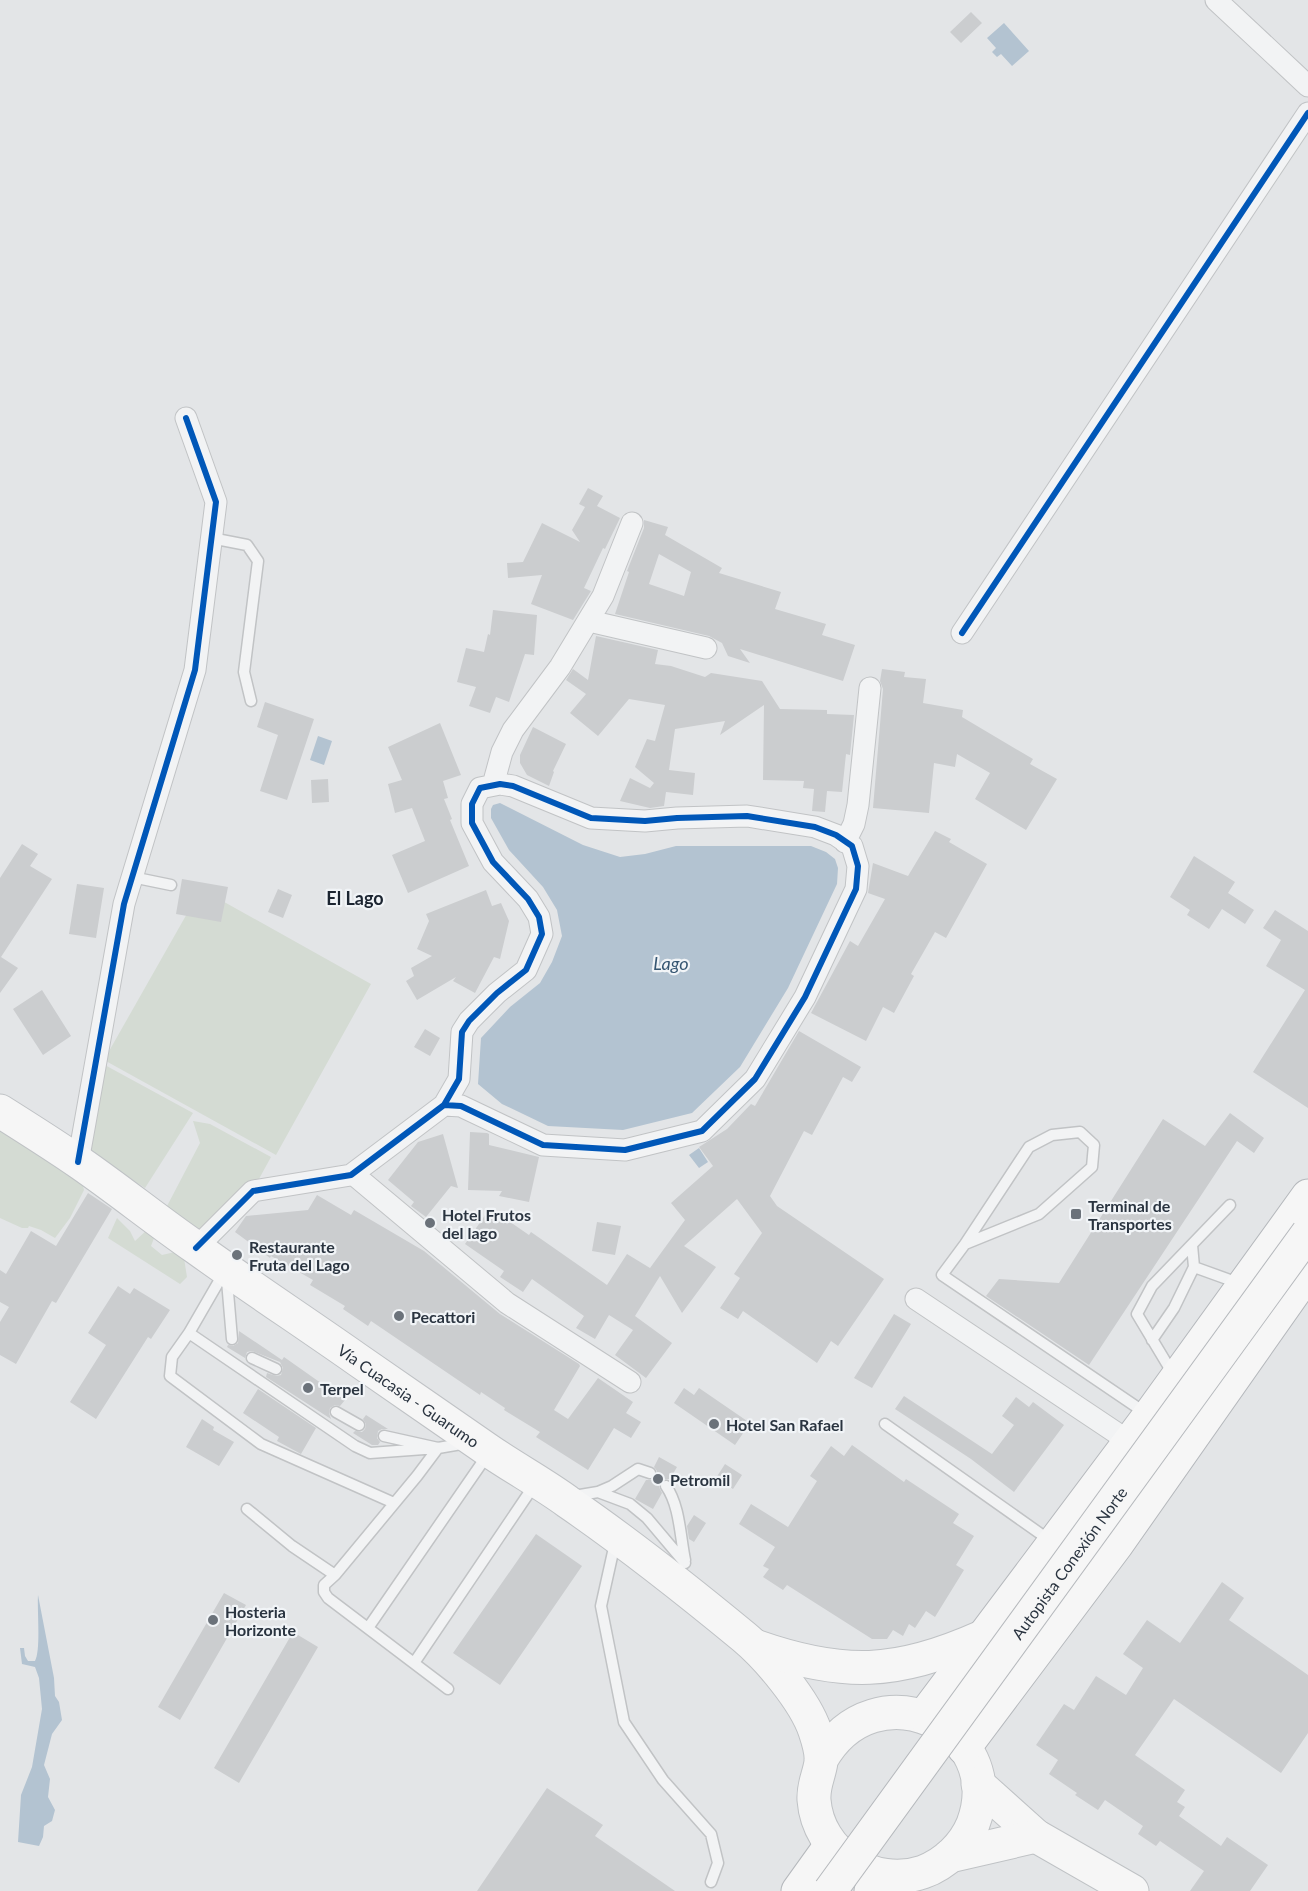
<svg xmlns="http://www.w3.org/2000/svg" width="1308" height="1891" font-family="Lato,sans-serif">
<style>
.green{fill:#d4dbd3}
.water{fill:#b3c3d1}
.building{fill:#cbcdcf;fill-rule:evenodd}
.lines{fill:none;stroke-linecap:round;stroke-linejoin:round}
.service-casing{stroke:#c1c3c5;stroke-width:13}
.minor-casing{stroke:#c1c3c5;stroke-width:23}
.primary-casing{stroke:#bfc2c5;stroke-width:35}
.trunk-casing{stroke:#b5b8bc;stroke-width:35}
.service{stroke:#f2f3f4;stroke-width:10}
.minor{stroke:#f2f3f4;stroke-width:21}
.primary{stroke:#f6f6f6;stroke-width:33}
.trunk{stroke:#f6f6f6;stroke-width:33}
.trunk-bridge-casing{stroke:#b5b8bc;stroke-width:35;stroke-linecap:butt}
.trunk-bridge{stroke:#f6f6f6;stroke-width:33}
.cycleway-casing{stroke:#f1f4f7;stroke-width:10}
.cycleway{stroke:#0057b8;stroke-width:6}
.poi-dot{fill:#6b727a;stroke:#f1f4f7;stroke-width:2}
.labels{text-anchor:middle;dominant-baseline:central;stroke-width:4.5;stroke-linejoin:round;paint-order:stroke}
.poi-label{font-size:16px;font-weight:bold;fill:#2a3440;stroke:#f1f4f7;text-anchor:start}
.street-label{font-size:16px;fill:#2a3440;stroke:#f1f4f7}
.neighbourhood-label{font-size:18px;font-weight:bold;fill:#1c2531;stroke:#f1f4f7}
.water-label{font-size:18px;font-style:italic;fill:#365672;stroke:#f1f4f7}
</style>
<rect width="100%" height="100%" fill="#e3e5e7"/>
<path class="green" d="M 201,889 L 371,984 L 276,1155 L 104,1060 Z
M 103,1064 L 193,1113 L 145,1188 L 89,1151 Z
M 193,1121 L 210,1124 L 271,1157 L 236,1221 L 231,1224 L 191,1230 L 166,1208 L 200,1143 Z
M 0,1129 L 22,1145 L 80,1175 L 84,1190 L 70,1218 L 55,1238 L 41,1230 L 29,1226 L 28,1228 L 22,1228 L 0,1218 Z
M 117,1218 L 130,1231 L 135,1241 L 148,1229 L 156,1233 L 151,1246 L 162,1255 L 175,1252 L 184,1258 L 187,1277 L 180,1284 L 108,1238 Z"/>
<path class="water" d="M 1004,23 L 1029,51 L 1012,66 L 1001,54 L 997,57 L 992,52 L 996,48 L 987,38 Z
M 318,736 L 332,741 L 324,765 L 310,760 Z
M 500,803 L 583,845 L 620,857 L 645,854 L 676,846 L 811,846 L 826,852 L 835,859 L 838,868 L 837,884 L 788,988 L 740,1067 L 692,1113 L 623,1130 L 548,1126 L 502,1104 L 478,1084 L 481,1038 L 510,1007 L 540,983 L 552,962 L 562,936 L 557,910 L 543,887 L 509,850 L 491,818 L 491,809 L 493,805 Z
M 699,1148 L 708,1162 L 699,1168 L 689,1155 Z
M 38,1595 L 54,1678 L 55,1696 L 59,1702 L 62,1720 L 52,1734 L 44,1765 L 50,1779 L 48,1797 L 55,1810 L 52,1821 L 44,1826 L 43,1837 L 39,1846 L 18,1842 L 21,1795 L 32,1767 L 42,1709 L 39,1678 L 35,1667 L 22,1664 L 20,1648 L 24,1648 L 25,1656 L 28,1661 L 35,1661 C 41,1650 37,1611 38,1595 Z"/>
<path class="building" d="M 971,12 L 982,23 L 961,43 L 950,32 Z
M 588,488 L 603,496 L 597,506 L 620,518 L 605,549 L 603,548 L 584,588 L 591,591 L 573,620 L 531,604 L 542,575 L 508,578 L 507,563 L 523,562 L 542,523 L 580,542 L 572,530 L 585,507 L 579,504 Z
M 644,520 L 668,527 L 665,535 L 722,568 L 719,573 L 781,592 L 775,609 L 826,624 L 822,635 L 855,645 L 843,681 L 740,649 L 750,663 L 728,656 L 722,643 L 709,636 L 615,614 L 629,572 L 627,571 L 644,528 ZM 659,554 L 691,572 L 684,596 L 649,584 Z
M 493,610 L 537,615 L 534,655 L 525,654 L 509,702 L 496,697 L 490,713 L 469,706 L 476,687 L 457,682 L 466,648 L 484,652 L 488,634 L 490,635 Z
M 596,636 L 658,650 L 655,664 L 671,666 L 705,677 L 711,673 L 762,681 L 780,709 L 827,710 L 827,714 L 854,715 L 850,755 L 846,754 L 842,792 L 827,791 L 825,812 L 812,811 L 814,789 L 803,788 L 804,781 L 763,780 L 764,705 L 720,735 L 725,721 L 675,729 L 669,770 L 695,773 L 693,795 L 666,792 L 664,806 L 650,808 L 620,801 L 630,778 L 650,788 L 654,783 L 635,767 L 647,739 L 655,741 L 665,705 L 629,699 L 598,736 L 570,713 L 586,694 L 566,680 L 573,669 L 588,680 Z
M 882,669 L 905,672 L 904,677 L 926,679 L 923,703 L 963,710 L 962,717 L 1033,759 L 1030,764 L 1057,779 L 1026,830 L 975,799 L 990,773 L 957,754 L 955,767 L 934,763 L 929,813 L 873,808 L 883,689 L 880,681 Z
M 265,702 L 314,719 L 287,800 L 260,791 L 278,735 L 257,727 Z
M 440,723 L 461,775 L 443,781 L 448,798 L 444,799 L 452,819 L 450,820 L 469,866 L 408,893 L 392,855 L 425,841 L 412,808 L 395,813 L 388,784 L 402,780 L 388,747 Z
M 533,727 L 566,744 L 553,771 L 554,772 L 549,786 L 527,775 L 520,763 L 520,755 Z
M 328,779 L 329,802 L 312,803 L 311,780 Z
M 935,831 L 951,839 L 949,842 L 987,864 L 946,938 L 935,932 L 911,974 L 914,976 L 894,1013 L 883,1007 L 866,1041 L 811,1013 L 850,941 L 858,946 L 885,899 L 868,893 L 873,863 L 908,876 Z
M 22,844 L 38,854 L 30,866 L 52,879 L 1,957 L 18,968 L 0,993 L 0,878 Z
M 1194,856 L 1235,882 L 1228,893 L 1254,910 L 1245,924 L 1222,909 L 1209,929 L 1187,915 L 1190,910 L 1170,897 Z
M 182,879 L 228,887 L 221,922 L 176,914 Z
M 77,884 L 104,888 L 96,938 L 69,934 Z
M 278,889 L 292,895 L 283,918 L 268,912 Z
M 486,890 L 492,906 L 501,903 L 509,921 L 500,959 L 494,957 L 475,993 L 453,981 L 456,977 L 417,1000 L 406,981 L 414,976 L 411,968 L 432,956 L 417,949 L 429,921 L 426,914 Z
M 1275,910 L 1308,931 L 1308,1108 L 1253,1072 L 1305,990 L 1266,966 L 1281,940 L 1263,928 Z
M 42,990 L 71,1036 L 43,1055 L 13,1009 Z
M 425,1029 L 440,1038 L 430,1056 L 414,1047 Z
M 799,1031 L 861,1067 L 852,1082 L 843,1077 L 812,1135 L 804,1131 L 770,1196 L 777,1206 L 884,1279 L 838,1346 L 831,1341 L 817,1363 L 743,1311 L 738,1319 L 720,1308 L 740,1278 L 734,1274 L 762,1233 L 737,1199 L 684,1246 L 716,1267 L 682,1313 L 660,1276 L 635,1316 L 672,1343 L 646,1378 L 615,1355 L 633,1330 L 609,1315 L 595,1339 L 576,1328 L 584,1316 L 532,1279 L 523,1292 L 500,1277 L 504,1271 L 465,1244 L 490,1208 L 529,1235 L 531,1232 L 607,1285 L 627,1254 L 650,1268 L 685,1220 L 671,1203 L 713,1166 L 699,1147 L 727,1129 L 751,1104 L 755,1106 Z
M 1230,1113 L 1264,1138 L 1254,1153 L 1237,1141 L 1089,1365 L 986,1296 L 999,1279 L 1059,1283 L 1163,1119 L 1205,1146 Z
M 470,1132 L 487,1133 L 489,1134 L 489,1145 L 539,1157 L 529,1202 L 499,1196 L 502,1191 L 468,1190 Z
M 443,1134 L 458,1188 L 451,1186 L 426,1217 L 411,1206 L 414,1202 L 388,1180 L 418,1142 Z
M 88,1193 L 112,1209 L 56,1303 L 52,1301 L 16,1364 L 0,1355 L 0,1322 L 9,1307 L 0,1302 L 0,1270 L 6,1274 L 31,1231 L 56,1246 Z
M 317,1195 L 351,1215 L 354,1210 L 424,1251 L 500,1314 L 579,1364 L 580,1366 L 554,1410 L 568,1419 L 598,1378 L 633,1402 L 626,1413 L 641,1422 L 631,1438 L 614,1428 L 588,1470 L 536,1437 L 540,1432 L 504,1410 L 505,1408 L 481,1392 L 480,1395 L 371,1321 L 368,1326 L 343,1309 L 345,1306 L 310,1285 L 313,1280 L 271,1256 L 270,1258 L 235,1232 L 246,1216 L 308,1210 Z
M 597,1222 L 621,1226 L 615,1255 L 592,1251 Z
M 118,1286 L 130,1294 L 134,1288 L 170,1310 L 151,1339 L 148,1337 L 96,1419 L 70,1402 L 106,1345 L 88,1333 Z
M 894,1314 L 911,1324 L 872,1388 L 854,1378 Z
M 239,1331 L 282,1360 L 284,1357 L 345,1400 L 340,1406 L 335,1405 L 330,1408 L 329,1413 L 331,1419 L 266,1377 L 267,1373 L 276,1376 L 281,1375 L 283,1368 L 280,1362 L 252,1351 L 247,1352 L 245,1358 L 227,1347 L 228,1345 L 233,1346 L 238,1343 Z
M 684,1388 L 694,1395 L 699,1388 L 750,1423 L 735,1445 L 674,1403 Z
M 258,1389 L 316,1428 L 301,1454 L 277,1441 L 279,1437 L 243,1413 Z
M 904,1396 L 992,1454 L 1014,1425 L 1002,1416 L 1016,1397 L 1029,1407 L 1033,1402 L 1064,1425 L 1014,1492 L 971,1459 L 895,1409 Z
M 366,1415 L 388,1429 L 382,1429 L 378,1431 L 377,1438 L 380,1442 L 378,1445 L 372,1445 L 353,1433 L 355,1431 L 362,1432 L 365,1429 L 366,1424 L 363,1419 Z
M 202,1419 L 214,1427 L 213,1430 L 234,1442 L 219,1466 L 186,1447 Z
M 852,1445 L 904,1482 L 906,1479 L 959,1514 L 953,1523 L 974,1536 L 956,1565 L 964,1570 L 935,1617 L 926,1611 L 915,1628 L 909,1624 L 903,1636 L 893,1630 L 887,1639 L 872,1639 L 787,1585 L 783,1590 L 763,1577 L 769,1569 L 763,1566 L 775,1547 L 739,1524 L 751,1504 L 788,1527 L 817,1481 L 810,1476 L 831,1446 L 844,1456 Z
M 659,1457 L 677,1467 L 670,1479 L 663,1479 L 659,1483 L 659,1487 L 662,1493 L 653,1509 L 635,1499 L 646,1480 L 652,1480 L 657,1476 L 657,1471 L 654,1467 Z
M 725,1464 L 742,1475 L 733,1489 L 716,1478 Z
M 694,1515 L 706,1523 L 694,1542 L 689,1539 L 687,1526 Z
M 536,1534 L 582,1566 L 500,1685 L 453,1653 Z
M 1222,1582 L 1244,1598 L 1229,1620 L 1308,1675 L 1308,1733 L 1281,1773 L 1174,1699 L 1135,1755 L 1185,1790 L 1177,1802 L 1185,1807 L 1179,1816 L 1221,1846 L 1227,1837 L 1268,1865 L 1250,1891 L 1190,1891 L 1204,1871 L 1160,1841 L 1156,1846 L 1138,1834 L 1143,1826 L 1105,1800 L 1098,1810 L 1075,1795 L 1077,1793 L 1049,1774 L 1058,1760 L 1036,1745 L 1064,1704 L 1074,1710 L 1096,1676 L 1126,1695 L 1143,1668 L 1123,1654 L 1147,1620 L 1180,1643 Z
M 224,1593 L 246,1605 L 180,1720 L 158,1707 Z
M 293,1632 L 318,1647 L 239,1783 L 214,1768 Z
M 547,1788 L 603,1825 L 595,1836 L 675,1891 L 477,1891 Z"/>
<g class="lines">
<defs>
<path id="service" d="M 211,538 L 247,545 L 258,561 L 244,672 L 251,701
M 132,877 L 171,885
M 965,1244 L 1039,1214 L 1092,1167 L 1094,1145 L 1080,1132 L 1052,1135 L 1029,1147 L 965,1244 L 942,1275 L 1147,1414
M 1194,1267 L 1241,1284
M 189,1333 L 355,1446 L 370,1453 L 438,1448
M 232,1339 L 226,1269 L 189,1333 L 172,1357 L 170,1376 L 261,1444 L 394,1503
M 1152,1340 L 1174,1308 L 1194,1267 L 1192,1245
M 252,1358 L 276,1369
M 1173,1374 L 1137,1314 L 1152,1286 L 1230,1205
M 336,1412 L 359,1425
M 885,1424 L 1052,1542
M 384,1436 L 438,1448 L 467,1443
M 666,1486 C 680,1506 680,1536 685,1560
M 598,1492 L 630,1504 L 647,1518 L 685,1563
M 574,1496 L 598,1492 L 612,1486 L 638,1469 L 650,1473
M 247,1509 L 292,1546 L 335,1575 L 417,1476 L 438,1448
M 615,1543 L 601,1606 L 624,1722 L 663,1780 L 711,1834 L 718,1863 L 711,1882
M 335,1575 L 324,1585 L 324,1592 L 328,1598 L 448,1689
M 368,1628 L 488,1454
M 414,1663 L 535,1484"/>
<path id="minor" d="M 1216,0 L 1308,86
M 589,621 L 706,648
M 962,633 L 1308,113
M 493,785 L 502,752 L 513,730 L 560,667 L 603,596 L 632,523
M 845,842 L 854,824 L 858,805 L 870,688
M 78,1162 L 124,904 L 195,670 L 216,502 L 186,418
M 353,1174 L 507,1303 L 630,1382
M 196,1248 L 253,1191 L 351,1175 L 444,1105 L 459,1079 L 462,1032 L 469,1021 L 497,993 L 526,970 L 542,934 L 539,917 L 528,899 L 493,862 L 472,823 L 472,804 L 480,788 L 500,784 L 513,786 L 591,818 L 645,821 L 677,818 L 747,816 L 815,827 L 836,835 L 852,846 L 858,866 L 856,889 L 805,997 L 755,1079 L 702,1131 L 625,1150 L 543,1145 L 461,1106 L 444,1105
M 916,1299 L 1130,1442"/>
<g id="primary">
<path id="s1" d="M 0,1111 C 27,1128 54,1145 80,1163 C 119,1190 156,1220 195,1247 C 249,1286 304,1322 358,1360 C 401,1390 445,1420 488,1450 C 514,1468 542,1483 568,1502 C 629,1544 687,1590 744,1637 C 768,1657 805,1701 815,1731 C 818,1740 822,1752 821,1762 C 819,1776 813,1785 814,1800 C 818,1853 873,1889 923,1872 C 945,1864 964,1846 973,1824 C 1009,1728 875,1664 821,1760"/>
<path d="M 755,1646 C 843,1677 897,1675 982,1637"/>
<path d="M 978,1784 L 1036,1836 L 1132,1891"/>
<path d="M 950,1856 L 1036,1836"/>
</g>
<path id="trunk" d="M 924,1716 L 1149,1416 L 1308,1196
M 964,1748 L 1117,1544 L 1308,1272
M 798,1891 L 831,1845
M 871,1891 L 882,1876"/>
</defs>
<use href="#service" class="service-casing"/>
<use href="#minor" class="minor-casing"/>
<use href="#primary" class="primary-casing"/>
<use href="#trunk" class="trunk-casing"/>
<use href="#service" class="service"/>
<use href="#minor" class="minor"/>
<use href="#primary" class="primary"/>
<use href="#trunk" class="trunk"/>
<defs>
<g id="trunk-bridge">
<path id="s2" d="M 830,1891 L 1308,1233"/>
</g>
</defs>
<use href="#trunk-bridge" class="trunk-bridge-casing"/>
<use href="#trunk-bridge" class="trunk-bridge"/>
<defs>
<path id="cycleway" d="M 962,633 L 1308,113
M 78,1162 L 124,904 L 195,670 L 216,502 L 186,418
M 196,1248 L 253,1191 L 351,1175 L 444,1105 L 459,1079 L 462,1032 L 469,1021 L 497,993 L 526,970 L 542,934 L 539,917 L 528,899 L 493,862 L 472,823 L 472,804 L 480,788 L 500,784 L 513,786 L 591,818 L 645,821 L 677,818 L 747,816 L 815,827 L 836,835 L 852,846 L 858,866 L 856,889 L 805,997 L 755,1079 L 702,1131 L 625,1150 L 543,1145 L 461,1106 L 444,1105"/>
</defs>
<use href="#cycleway" class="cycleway-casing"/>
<use href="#cycleway" class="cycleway"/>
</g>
<g class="poi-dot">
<rect x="1070" y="1208" width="12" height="12" rx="3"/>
<circle cx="430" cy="1223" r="6"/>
<circle cx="237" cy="1255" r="6"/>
<circle cx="399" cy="1316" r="6"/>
<circle cx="308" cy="1388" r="6"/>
<circle cx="714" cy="1424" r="6"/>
<circle cx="658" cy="1479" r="6"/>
<circle cx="213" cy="1620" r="6"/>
</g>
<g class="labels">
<g class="poi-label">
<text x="1088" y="1205">Terminal de<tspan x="1088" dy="18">Transportes</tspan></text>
<text x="442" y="1214">Hotel Frutos<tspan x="442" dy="18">del lago</tspan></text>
<text x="249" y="1246">Restaurante<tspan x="249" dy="18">Fruta del Lago</tspan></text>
<text x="411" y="1316">Pecattori</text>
<text x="320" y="1388">Terpel</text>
<text x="726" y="1424">Hotel San Rafael</text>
<text x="670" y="1479">Petromil</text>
<text x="225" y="1611">Hosteria<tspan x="225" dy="18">Horizonte</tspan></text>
</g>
<g class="street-label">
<text stroke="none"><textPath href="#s1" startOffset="498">Vía Cuacasia - Guarumo</textPath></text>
<text stroke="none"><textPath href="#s2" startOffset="406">Autopista Conexión Norte</textPath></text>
</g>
<g class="neighbourhood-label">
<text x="355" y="898">El Lago</text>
</g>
<g class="water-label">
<text x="671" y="963">Lago</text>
</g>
</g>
</svg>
